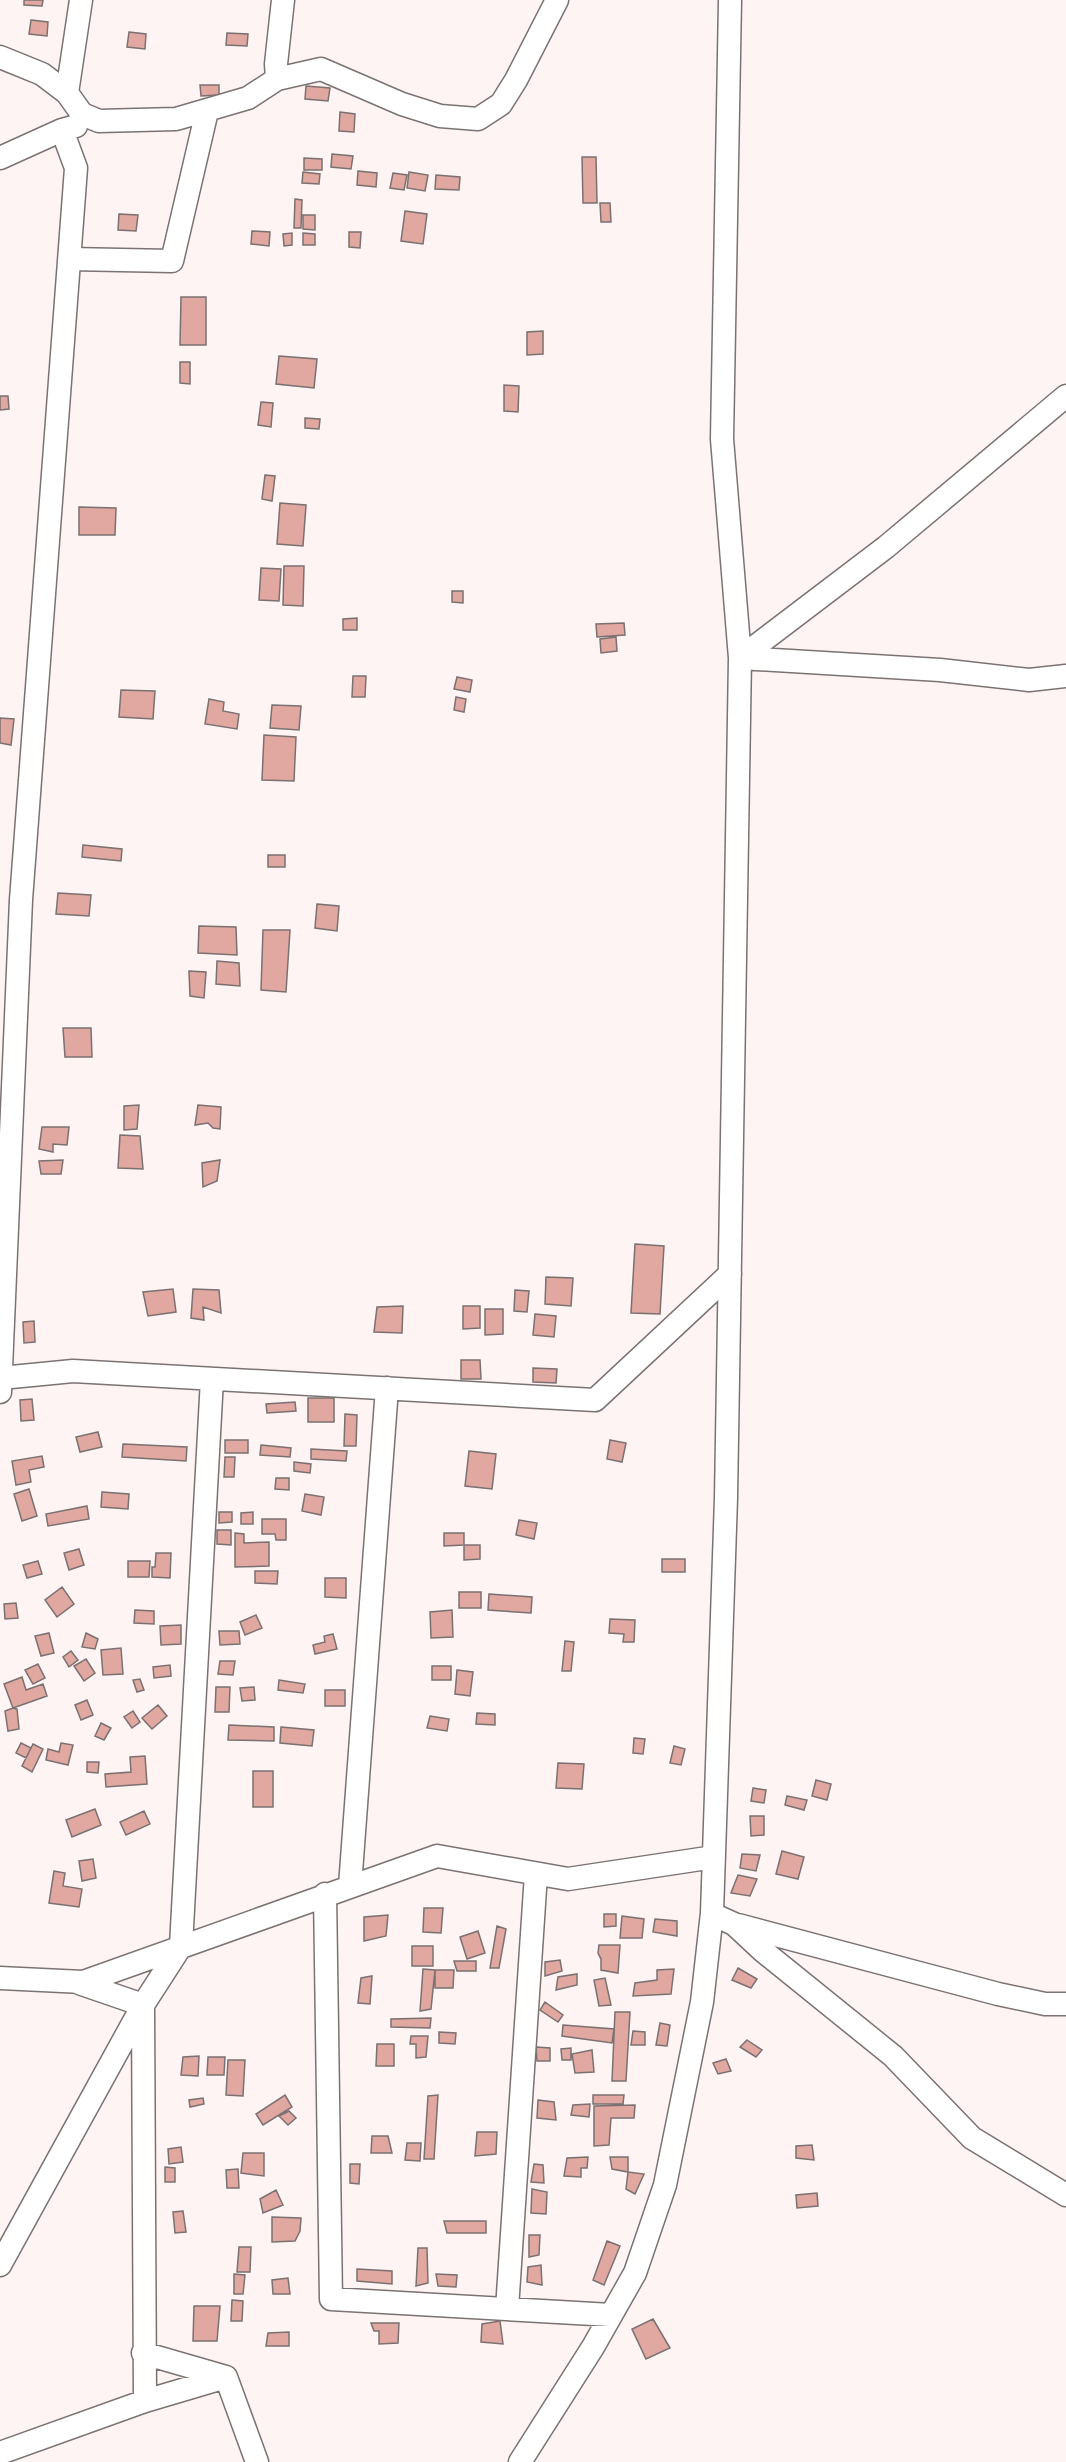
<svg xmlns="http://www.w3.org/2000/svg" width="1066" height="2462" font-family="Poppins,sans-serif">
<style>
.building{fill:#e1a7a1;stroke:#7a7170;stroke-width:1.5}
.lines{fill:none;stroke-linecap:round;stroke-linejoin:round}
.minor-casing{stroke:#7b7272;stroke-width:25}
.minor{stroke:#fff;stroke-width:22}
</style>
<rect width="100%" height="100%" fill="#fef4f3"/>
<path class="building" d="M 24,0 L 43,0 L 42,6 L 24,5 Z
M 31,20 L 48,22 L 47,36 L 29,34 Z
M 129,32 L 146,34 L 145,49 L 127,47 Z
M 227,33 L 248,34 L 247,46 L 226,45 Z
M 200,85 L 219,85 L 219,95 L 201,96 Z
M 306,86 L 330,88 L 328,101 L 305,99 Z
M 340,112 L 355,114 L 354,132 L 339,131 Z
M 332,154 L 353,156 L 351,169 L 331,167 Z
M 582,157 L 596,157 L 597,203 L 583,203 Z
M 304,158 L 322,159 L 322,170 L 304,170 Z
M 358,171 L 377,173 L 376,187 L 357,185 Z
M 303,172 L 320,174 L 319,184 L 302,183 Z
M 409,172 L 428,175 L 425,191 L 407,188 Z
M 393,173 L 407,175 L 404,190 L 390,188 Z
M 436,175 L 460,177 L 459,190 L 435,189 Z
M 295,199 L 302,200 L 301,228 L 294,228 Z
M 600,203 L 610,203 L 611,222 L 601,222 Z
M 405,211 L 427,214 L 423,244 L 401,241 Z
M 119,214 L 138,215 L 136,231 L 118,230 Z
M 303,215 L 315,215 L 315,230 L 303,229 Z
M 252,231 L 270,232 L 269,246 L 251,244 Z
M 349,232 L 361,232 L 360,248 L 349,247 Z
M 292,233 L 292,245 L 284,246 L 283,234 Z
M 303,233 L 315,234 L 315,245 L 303,245 Z
M 181,297 L 206,297 L 206,345 L 180,345 Z
M 543,331 L 543,354 L 527,355 L 527,332 Z
M 279,356 L 317,359 L 314,388 L 276,384 Z
M 180,362 L 190,362 L 190,384 L 180,383 Z
M 504,385 L 519,386 L 518,412 L 504,411 Z
M 0,396 L 8,396 L 9,409 L 0,410 Z
M 261,402 L 273,403 L 271,427 L 258,425 Z
M 305,418 L 320,419 L 319,429 L 305,428 Z
M 265,475 L 275,476 L 272,501 L 262,499 Z
M 280,503 L 306,505 L 303,546 L 277,544 Z
M 79,507 L 116,508 L 115,535 L 79,535 Z
M 284,566 L 304,566 L 303,606 L 283,605 Z
M 261,568 L 281,569 L 279,601 L 259,600 Z
M 452,591 L 463,591 L 463,603 L 452,602 Z
M 357,618 L 357,630 L 343,630 L 343,619 Z
M 624,623 L 625,635 L 597,637 L 596,624 Z
M 616,637 L 617,651 L 601,653 L 600,639 Z
M 353,676 L 366,676 L 365,697 L 352,697 Z
M 457,677 L 472,680 L 470,692 L 454,689 Z
M 121,690 L 155,691 L 153,719 L 119,717 Z
M 456,697 L 466,699 L 464,712 L 454,710 Z
M 209,699 L 224,702 L 223,711 L 239,714 L 237,729 L 205,724 Z
M 272,705 L 301,706 L 299,730 L 270,728 Z
M 0,718 L 14,719 L 11,745 L 0,743 Z
M 264,735 L 296,737 L 294,781 L 262,780 Z
M 83,845 L 122,849 L 121,861 L 82,857 Z
M 268,855 L 285,855 L 285,867 L 268,867 Z
M 58,893 L 91,895 L 89,916 L 56,914 Z
M 317,904 L 339,906 L 337,931 L 315,928 Z
M 199,926 L 236,927 L 237,955 L 198,953 Z
M 263,930 L 290,930 L 286,992 L 261,990 Z
M 217,961 L 239,963 L 240,986 L 216,984 Z
M 189,971 L 206,972 L 204,998 L 190,996 Z
M 63,1028 L 91,1028 L 92,1057 L 65,1057 Z
M 139,1105 L 137,1129 L 124,1130 L 124,1106 Z
M 198,1105 L 221,1107 L 220,1129 L 213,1128 L 208,1123 L 195,1125 Z
M 42,1127 L 69,1127 L 67,1145 L 53,1144 L 53,1152 L 39,1149 Z
M 120,1135 L 140,1136 L 143,1169 L 118,1168 Z
M 63,1160 L 61,1174 L 41,1174 L 39,1161 Z
M 220,1160 L 217,1181 L 203,1187 L 202,1163 Z
M 635,1244 L 664,1246 L 660,1314 L 631,1313 Z
M 546,1277 L 573,1278 L 571,1306 L 545,1304 Z
M 173,1289 L 176,1312 L 148,1316 L 143,1292 Z
M 193,1289 L 219,1290 L 221,1313 L 203,1307 L 204,1320 L 191,1318 Z
M 515,1290 L 529,1291 L 527,1312 L 514,1311 Z
M 403,1306 L 402,1333 L 374,1332 L 377,1307 Z
M 463,1306 L 480,1306 L 480,1328 L 463,1329 Z
M 485,1309 L 503,1309 L 503,1334 L 485,1335 Z
M 535,1314 L 556,1316 L 554,1337 L 533,1335 Z
M 34,1321 L 35,1342 L 24,1343 L 23,1322 Z
M 461,1360 L 480,1360 L 481,1379 L 461,1379 Z
M 533,1368 L 557,1369 L 556,1383 L 533,1382 Z
M 308,1398 L 334,1398 L 334,1422 L 308,1422 Z
M 32,1399 L 34,1420 L 21,1421 L 20,1400 Z
M 295,1402 L 296,1411 L 267,1413 L 266,1404 Z
M 345,1414 L 357,1415 L 356,1446 L 344,1446 Z
M 98,1432 L 102,1447 L 80,1452 L 76,1437 Z
M 225,1440 L 248,1440 L 248,1453 L 225,1453 Z
M 610,1440 L 626,1443 L 622,1462 L 607,1459 Z
M 123,1444 L 187,1447 L 186,1461 L 122,1457 Z
M 261,1445 L 291,1448 L 290,1457 L 260,1455 Z
M 311,1449 L 347,1451 L 346,1461 L 311,1459 Z
M 469,1451 L 496,1454 L 492,1489 L 465,1486 Z
M 42,1456 L 44,1467 L 29,1470 L 31,1482 L 16,1485 L 12,1461 Z
M 225,1457 L 235,1457 L 234,1477 L 224,1477 Z
M 294,1462 L 311,1464 L 310,1473 L 294,1471 Z
M 276,1478 L 289,1478 L 289,1490 L 275,1489 Z
M 29,1489 L 37,1516 L 22,1521 L 14,1494 Z
M 102,1492 L 129,1494 L 128,1509 L 101,1507 Z
M 305,1494 L 324,1497 L 321,1515 L 302,1511 Z
M 87,1506 L 89,1519 L 48,1526 L 46,1514 Z
M 219,1512 L 232,1512 L 232,1522 L 219,1523 Z
M 253,1512 L 253,1524 L 241,1524 L 241,1513 Z
M 262,1519 L 286,1519 L 286,1540 L 276,1540 L 275,1534 L 262,1534 Z
M 519,1520 L 537,1523 L 534,1539 L 516,1535 Z
M 217,1530 L 231,1530 L 231,1545 L 217,1544 Z
M 235,1533 L 244,1534 L 244,1543 L 269,1542 L 269,1566 L 235,1567 Z
M 444,1533 L 464,1533 L 464,1545 L 444,1546 Z
M 464,1545 L 480,1545 L 480,1559 L 464,1560 Z
M 79,1549 L 84,1565 L 69,1570 L 64,1553 Z
M 156,1553 L 171,1553 L 170,1578 L 152,1577 L 152,1567 L 155,1567 Z
M 662,1559 L 685,1559 L 685,1572 L 662,1572 Z
M 38,1561 L 42,1574 L 27,1578 L 23,1565 Z
M 128,1561 L 150,1561 L 149,1577 L 128,1577 Z
M 255,1571 L 278,1571 L 277,1584 L 255,1583 Z
M 325,1578 L 346,1578 L 346,1598 L 325,1597 Z
M 62,1587 L 74,1604 L 57,1617 L 45,1600 Z
M 459,1592 L 481,1592 L 481,1608 L 459,1608 Z
M 489,1594 L 532,1597 L 531,1613 L 488,1610 Z
M 16,1603 L 18,1618 L 5,1619 L 4,1604 Z
M 135,1610 L 154,1611 L 154,1624 L 134,1623 Z
M 452,1610 L 453,1637 L 431,1638 L 430,1612 Z
M 256,1615 L 262,1628 L 245,1635 L 240,1622 Z
M 610,1619 L 635,1620 L 634,1642 L 623,1642 L 624,1634 L 609,1633 Z
M 181,1625 L 181,1644 L 161,1645 L 160,1626 Z
M 219,1631 L 239,1631 L 240,1644 L 220,1645 Z
M 49,1633 L 54,1653 L 41,1656 L 35,1636 Z
M 86,1633 L 98,1639 L 95,1649 L 82,1647 Z
M 333,1634 L 337,1649 L 315,1654 L 313,1645 L 325,1642 L 324,1636 Z
M 565,1641 L 574,1642 L 571,1671 L 562,1671 Z
M 121,1648 L 123,1674 L 103,1675 L 101,1650 Z
M 71,1651 L 78,1660 L 69,1667 L 63,1657 Z
M 86,1659 L 95,1673 L 84,1681 L 74,1666 Z
M 220,1661 L 235,1661 L 233,1675 L 218,1674 Z
M 38,1664 L 45,1678 L 33,1684 L 25,1670 Z
M 170,1665 L 171,1676 L 154,1678 L 153,1667 Z
M 432,1666 L 451,1666 L 451,1680 L 432,1680 Z
M 457,1670 L 473,1672 L 470,1696 L 455,1694 Z
M 22,1677 L 26,1690 L 43,1684 L 47,1696 L 13,1708 L 4,1684 Z
M 140,1679 L 144,1690 L 137,1692 L 133,1680 Z
M 279,1680 L 305,1684 L 303,1693 L 278,1690 Z
M 216,1687 L 230,1687 L 229,1712 L 215,1712 Z
M 254,1687 L 255,1700 L 242,1701 L 240,1688 Z
M 325,1690 L 345,1690 L 345,1706 L 325,1706 Z
M 87,1700 L 93,1715 L 81,1720 L 75,1705 Z
M 158,1705 L 167,1716 L 152,1729 L 142,1718 Z
M 13,1708 L 17,1709 L 19,1729 L 8,1731 L 5,1711 Z
M 133,1711 L 140,1722 L 132,1728 L 124,1717 Z
M 477,1713 L 495,1714 L 495,1725 L 476,1724 Z
M 430,1716 L 449,1719 L 447,1731 L 427,1728 Z
M 101,1723 L 111,1728 L 104,1740 L 95,1736 Z
M 229,1725 L 274,1727 L 274,1741 L 228,1740 Z
M 281,1727 L 314,1730 L 312,1746 L 280,1743 Z
M 634,1738 L 645,1739 L 643,1754 L 633,1753 Z
M 21,1743 L 31,1748 L 26,1758 L 16,1753 Z
M 61,1743 L 73,1745 L 68,1765 L 46,1760 L 48,1749 L 59,1752 Z
M 33,1744 L 43,1749 L 32,1772 L 22,1766 Z
M 674,1746 L 685,1749 L 681,1765 L 670,1763 Z
M 145,1756 L 147,1784 L 106,1787 L 105,1774 L 131,1772 L 130,1757 Z
M 87,1762 L 99,1762 L 98,1773 L 87,1772 Z
M 558,1763 L 584,1764 L 582,1789 L 556,1788 Z
M 253,1771 L 273,1771 L 273,1807 L 253,1807 Z
M 816,1780 L 831,1784 L 827,1800 L 812,1796 Z
M 753,1788 L 766,1790 L 764,1803 L 751,1801 Z
M 787,1796 L 807,1800 L 804,1810 L 785,1805 Z
M 95,1809 L 101,1825 L 72,1837 L 66,1820 Z
M 144,1811 L 150,1824 L 126,1835 L 120,1822 Z
M 750,1816 L 764,1816 L 764,1835 L 751,1836 Z
M 782,1851 L 804,1857 L 798,1879 L 776,1874 Z
M 742,1854 L 760,1855 L 756,1871 L 740,1868 Z
M 93,1859 L 96,1878 L 82,1881 L 79,1861 Z
M 54,1871 L 65,1873 L 63,1886 L 82,1889 L 79,1907 L 49,1903 Z
M 738,1875 L 757,1879 L 750,1896 L 731,1893 Z
M 424,1908 L 443,1908 L 441,1933 L 423,1932 Z
M 604,1914 L 616,1914 L 616,1926 L 604,1927 Z
M 388,1915 L 386,1936 L 364,1941 L 364,1917 Z
M 622,1916 L 644,1919 L 642,1938 L 620,1938 Z
M 655,1919 L 677,1921 L 677,1936 L 653,1932 Z
M 497,1926 L 506,1929 L 499,1968 L 490,1968 Z
M 478,1931 L 485,1953 L 467,1959 L 460,1937 Z
M 599,1945 L 620,1945 L 618,1973 L 601,1970 L 601,1959 L 598,1953 Z
M 412,1946 L 433,1946 L 433,1966 L 412,1966 Z
M 560,1960 L 562,1971 L 545,1976 L 545,1962 Z
M 454,1961 L 476,1961 L 476,1971 L 457,1971 Z
M 738,1968 L 757,1979 L 751,1988 L 732,1980 Z
M 423,1969 L 435,1970 L 431,2009 L 420,2011 Z
M 674,1969 L 671,1994 L 633,1996 L 635,1983 L 657,1980 L 657,1970 Z
M 435,1970 L 454,1970 L 453,1988 L 435,1988 Z
M 577,1974 L 577,1985 L 556,1990 L 558,1977 Z
M 372,1976 L 370,2004 L 358,2003 L 361,1978 Z
M 605,1978 L 611,2005 L 599,2006 L 594,1980 Z
M 545,2002 L 563,2015 L 558,2022 L 540,2010 Z
M 615,2012 L 630,2012 L 626,2081 L 612,2081 Z
M 431,2018 L 430,2028 L 391,2027 L 391,2019 Z
M 660,2023 L 670,2025 L 667,2046 L 656,2045 Z
M 563,2025 L 614,2029 L 612,2043 L 562,2036 Z
M 633,2031 L 645,2032 L 645,2045 L 631,2045 Z
M 439,2032 L 456,2033 L 455,2044 L 439,2043 Z
M 411,2036 L 428,2036 L 426,2057 L 416,2058 L 416,2044 L 410,2044 Z
M 747,2040 L 762,2050 L 756,2057 L 740,2047 Z
M 377,2044 L 394,2044 L 394,2066 L 376,2066 Z
M 536,2047 L 550,2048 L 550,2061 L 537,2061 Z
M 571,2048 L 571,2060 L 562,2060 L 561,2049 Z
M 592,2050 L 594,2072 L 575,2073 L 572,2054 Z
M 199,2056 L 198,2076 L 181,2075 L 183,2057 Z
M 208,2057 L 225,2057 L 224,2075 L 207,2075 Z
M 726,2059 L 731,2071 L 718,2074 L 713,2063 Z
M 228,2060 L 245,2060 L 243,2096 L 226,2095 Z
M 285,2095 L 292,2107 L 263,2125 L 256,2114 Z
M 438,2095 L 434,2159 L 424,2159 L 428,2096 Z
M 593,2095 L 624,2095 L 623,2104 L 593,2104 Z
M 203,2098 L 204,2104 L 190,2107 L 189,2100 Z
M 538,2100 L 554,2102 L 556,2120 L 537,2118 Z
M 590,2104 L 589,2117 L 571,2115 L 573,2105 Z
M 635,2105 L 634,2118 L 611,2118 L 609,2145 L 594,2146 L 594,2106 Z
M 289,2111 L 296,2118 L 288,2125 L 279,2116 Z
M 477,2132 L 497,2132 L 496,2154 L 475,2156 Z
M 372,2136 L 388,2136 L 392,2153 L 371,2153 Z
M 407,2143 L 421,2143 L 420,2161 L 405,2160 Z
M 812,2145 L 814,2160 L 796,2158 L 796,2146 Z
M 181,2147 L 183,2162 L 169,2164 L 168,2149 Z
M 243,2153 L 264,2153 L 264,2176 L 241,2173 Z
M 588,2157 L 587,2168 L 581,2168 L 581,2177 L 564,2176 L 567,2158 Z
M 610,2157 L 628,2157 L 628,2172 L 612,2169 Z
M 350,2164 L 360,2164 L 359,2184 L 350,2183 Z
M 534,2164 L 543,2165 L 544,2183 L 531,2182 Z
M 165,2167 L 175,2168 L 175,2182 L 165,2182 Z
M 238,2169 L 239,2188 L 227,2188 L 226,2170 Z
M 628,2172 L 644,2174 L 635,2194 L 626,2189 Z
M 532,2189 L 547,2192 L 546,2214 L 531,2213 Z
M 276,2190 L 283,2205 L 263,2213 L 260,2199 Z
M 817,2193 L 818,2206 L 797,2208 L 796,2195 Z
M 183,2211 L 186,2232 L 175,2233 L 173,2212 Z
M 272,2217 L 301,2218 L 300,2231 L 295,2241 L 272,2242 Z
M 444,2221 L 486,2221 L 486,2233 L 447,2233 Z
M 529,2235 L 540,2235 L 539,2255 L 529,2257 Z
M 607,2241 L 620,2246 L 604,2285 L 593,2280 Z
M 239,2247 L 251,2247 L 250,2272 L 237,2272 Z
M 418,2248 L 427,2248 L 428,2283 L 416,2286 Z
M 541,2265 L 542,2285 L 527,2282 L 528,2267 Z
M 357,2269 L 392,2271 L 392,2284 L 357,2281 Z
M 234,2274 L 245,2275 L 243,2294 L 234,2294 Z
M 436,2274 L 457,2275 L 456,2287 L 438,2286 Z
M 288,2278 L 290,2294 L 273,2294 L 272,2280 Z
M 232,2300 L 243,2301 L 242,2321 L 231,2321 Z
M 194,2306 L 220,2306 L 217,2341 L 193,2341 Z
M 653,2319 L 670,2348 L 646,2359 L 632,2329 Z
M 500,2321 L 503,2344 L 481,2342 L 482,2324 Z
M 371,2323 L 399,2323 L 398,2343 L 379,2344 L 379,2331 L 374,2331 Z
M 289,2332 L 289,2346 L 266,2346 L 268,2333 Z"/>
<g class="lines">
<defs>
<path id="minor" d="M 0,57 L 42,74 L 67,93 L 82,114 L 99,121 L 176,119 L 248,98 L 277,79 L 276,64 L 283,0
M 277,79 L 321,69 L 402,104 L 440,116 L 478,119 L 501,104 L 516,80 L 557,0
M 67,93 L 81,0
M 0,158 L 62,130 L 76,126
M 70,259 L 172,261 L 207,111
M 740,658 L 886,547 L 1066,396
M 740,658 L 940,670 L 1029,680 L 1066,676
M 1,1378 L 73,1371 L 595,1400 L 730,1274
M 0,1392 L 21,900 L 76,168 L 62,130
M 350,1886 L 387,1388
M 325,1894 L 331,2299 L 611,2315
M 712,1914 L 734,1924 L 763,1951 L 893,2056 L 972,2138 L 1066,2195
M 738,1925 L 998,1994 L 1045,2004 L 1066,2004
M 0,1978 L 83,1982 L 437,1856 L 568,1879 L 714,1857
M 76,1982 L 143,2005 L 145,2401
M 0,2265 L 143,2005 L 181,1946 L 212,1379
M 507,2309 L 536,1874
M 143,2353 L 226,2377 L 257,2462
M 0,2453 L 145,2401 L 226,2377
M 520,2462 L 593,2347 L 635,2273 L 665,2185 L 702,2002 L 712,1913 L 726,1498 L 740,658 L 722,439 L 730,0"/>
</defs>
<use href="#minor" class="minor-casing"/>
<use href="#minor" class="minor"/>
</g>
</svg>
